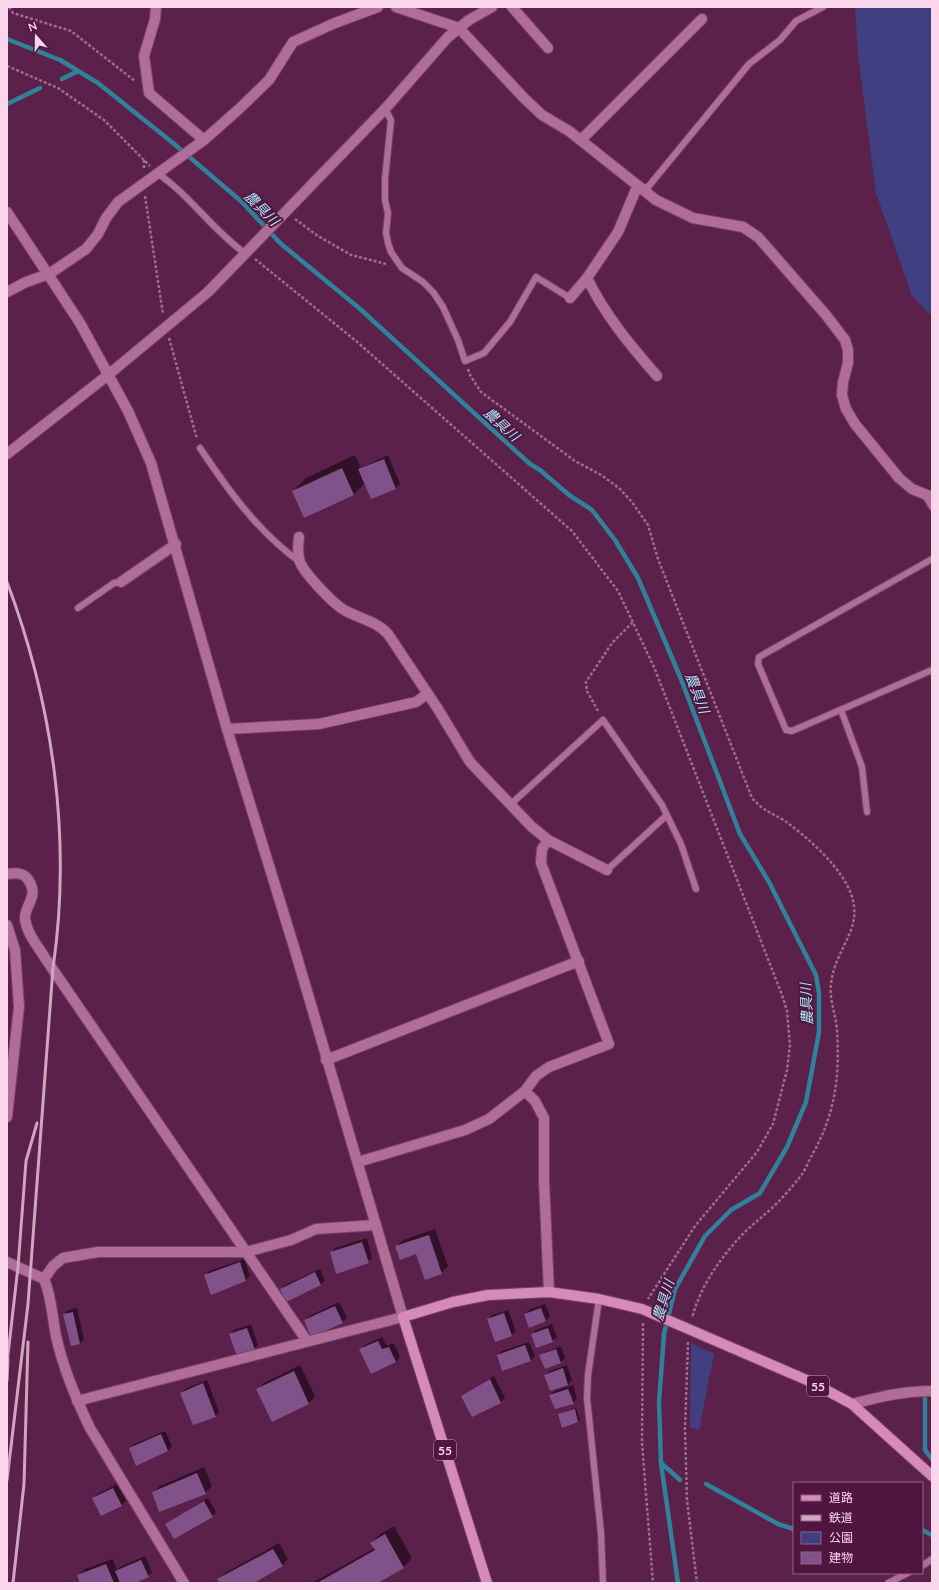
<svg xmlns="http://www.w3.org/2000/svg" width="939" height="1590" font-family="Lato,'Noto Sans JP',sans-serif">
<style>
.green{fill:#403f81}
.shadow{fill:#0007}
.lines{fill:none;stroke-linecap:round;stroke-linejoin:round}
.stream{stroke:#30829a;stroke-width:4.5}
.building{fill:#81528a}
.lane-casing{stroke:#774367;stroke-width:8}
.street-casing{stroke:#774367;stroke-width:12}
.secondary-casing{stroke:#774367;stroke-width:12}
.primary-casing{stroke:#774367;stroke-width:12}
.path{stroke:#9e6c8d;stroke-width:2.5;stroke-dasharray:3 2;stroke-linecap:butt}
.lane{stroke:#af6d97;stroke-width:6}
.street{stroke:#af6d97;stroke-width:10}
.secondary{stroke:#af6d97;stroke-width:10}
.primary{stroke:#d68aba;stroke-width:10}
.rail{stroke:#d0a5c0;stroke-width:3}
.labels{text-anchor:middle;dominant-baseline:central;stroke-width:4;stroke-linejoin:round;paint-order:stroke}
.shield{fill:#50163f;stroke:#c79cb7;stroke-width:1}
.shield-label{font-size:12px;font-weight:bold;fill:#fad5eb}
.water-label{font-size:14px;font-style:italic;fill:#a9e7fd;stroke:#50163f}
</style>
<rect width="100%" height="100%" fill="#5c214a"/>
<path class="green" d="M 855,7 L 932,7 L 932,316 L 912,296 L 876,193 L 858,55 Z
M 691,1343 L 714,1354 L 699,1430 L 690,1427 Z"/>
<path class="shadow" d="M 355,455 L 361,468 L 388,455 L 400,484 L 396,488 L 371,498 L 365,483 L 354,494 L 305,516 L 293,491 L 306,478 Z
M 435,1229 L 448,1266 L 441,1273 L 416,1253 L 397,1246 L 403,1240 Z
M 367,1238 L 372,1258 L 368,1262 L 331,1253 L 335,1248 Z
M 244,1259 L 250,1276 L 246,1280 L 212,1294 L 205,1276 L 209,1271 Z
M 320,1269 L 325,1280 L 321,1284 L 286,1301 L 281,1290 L 285,1285 Z
M 339,1302 L 347,1318 L 343,1322 L 312,1336 L 305,1320 L 309,1316 Z
M 545,1304 L 550,1316 L 546,1321 L 525,1314 L 529,1310 Z
M 77,1308 L 84,1339 L 80,1343 L 64,1314 L 68,1310 Z
M 508,1310 L 516,1331 L 511,1335 L 488,1320 L 492,1315 Z
M 251,1324 L 258,1345 L 254,1349 L 230,1335 L 234,1330 Z
M 552,1324 L 557,1337 L 552,1341 L 532,1334 L 536,1330 Z
M 382,1337 L 387,1346 L 394,1343 L 400,1357 L 396,1362 L 361,1349 L 365,1345 Z
M 529,1342 L 535,1356 L 531,1360 L 498,1355 L 502,1351 Z
M 561,1346 L 565,1358 L 561,1362 L 545,1368 L 541,1356 L 545,1352 Z
M 300,1365 L 315,1396 L 309,1403 L 273,1421 L 258,1389 L 264,1383 Z
M 567,1365 L 572,1380 L 568,1385 L 545,1375 L 550,1371 Z
M 494,1376 L 505,1398 L 501,1402 L 462,1396 Z
M 207,1380 L 219,1412 L 215,1416 L 181,1393 L 185,1389 Z
M 573,1385 L 577,1398 L 573,1403 L 550,1395 L 554,1391 Z
M 576,1408 L 580,1420 L 578,1421 L 560,1414 Z
M 165,1431 L 172,1446 L 168,1451 L 130,1448 L 134,1444 Z
M 204,1467 L 212,1486 L 205,1493 L 153,1492 L 160,1486 Z
M 117,1484 L 126,1501 L 122,1505 L 102,1515 L 93,1498 L 97,1494 Z
M 208,1498 L 216,1512 L 212,1517 L 167,1524 Z
M 394,1526 L 412,1558 L 404,1567 L 376,1583 L 312,1583 L 375,1548 L 371,1543 L 380,1534 Z
M 279,1543 L 288,1559 L 282,1566 L 252,1583 L 221,1583 L 218,1579 L 225,1573 Z
M 145,1556 L 152,1572 L 148,1576 L 132,1583 L 81,1583 L 78,1575 L 85,1569 L 113,1559 L 117,1570 L 120,1567 Z"/>
<g class="lines">
<path class="stream" d="M 7,39 L 60,60 L 98,83 L 173,143 L 242,202 L 280,243 L 359,308 L 530,464 L 540,470 L 569,495 L 592,510 L 615,540 L 638,578 L 681,679 L 740,834 L 769,882 L 816,975 L 819,993 L 819,1032 L 806,1102 L 787,1147 L 760,1193 L 731,1210 L 705,1236 L 675,1289 L 664,1334 L 659,1402 L 661,1463 L 678,1583
M 62,79 L 78,71
M 7,104 L 40,88
M 925,1399 L 925,1450 L 932,1459
M 661,1463 L 680,1480
M 706,1484 L 778,1524 L 794,1529
M 922,1530 L 932,1535"/>
</g>
<path class="building" d="M 384,459 L 396,489 L 371,499 L 358,469 Z
M 342,468 L 354,495 L 304,518 L 292,491 Z
M 429,1235 L 442,1274 L 425,1280 L 416,1254 L 400,1260 L 395,1246 Z
M 362,1242 L 369,1263 L 336,1274 L 330,1252 Z
M 240,1262 L 246,1281 L 211,1295 L 204,1275 Z
M 315,1272 L 321,1285 L 286,1302 L 280,1289 Z
M 335,1306 L 343,1323 L 311,1337 L 304,1320 Z
M 541,1308 L 546,1321 L 529,1328 L 524,1314 Z
M 73,1312 L 80,1344 L 71,1346 L 63,1314 Z
M 504,1313 L 512,1336 L 495,1342 L 487,1319 Z
M 247,1328 L 255,1350 L 237,1356 L 229,1334 Z
M 548,1328 L 553,1342 L 536,1348 L 531,1334 Z
M 378,1341 L 382,1349 L 389,1347 L 396,1362 L 371,1374 L 359,1349 Z
M 525,1345 L 531,1361 L 502,1371 L 497,1355 Z
M 556,1349 L 561,1363 L 545,1369 L 539,1355 Z
M 563,1368 L 568,1385 L 550,1391 L 544,1375 Z
M 294,1371 L 309,1404 L 272,1422 L 256,1389 Z
M 490,1379 L 501,1403 L 472,1417 L 461,1396 Z
M 203,1383 L 216,1417 L 193,1425 L 180,1393 Z
M 568,1389 L 574,1404 L 555,1409 L 549,1395 Z
M 575,1409 L 578,1422 L 562,1428 L 558,1414 Z
M 161,1434 L 168,1451 L 136,1466 L 129,1448 Z
M 197,1473 L 206,1494 L 159,1512 L 152,1492 Z
M 113,1488 L 122,1506 L 101,1516 L 92,1498 Z
M 204,1501 L 213,1517 L 174,1539 L 165,1524 Z
M 385,1534 L 404,1568 L 378,1583 L 317,1583 L 375,1550 L 370,1543 Z
M 273,1549 L 283,1566 L 254,1583 L 220,1583 L 217,1579 Z
M 141,1560 L 149,1577 L 135,1583 L 120,1583 L 115,1571 Z
M 106,1564 L 114,1583 L 80,1583 L 77,1575 Z"/>
<g class="lines">
<defs>
<path id="lane" d="M 385,109 L 391,120 L 385,179 L 385,200 L 388,213 L 386,233 L 388,243 L 391,252 L 402,268 L 423,282 L 433,292 L 443,307 L 458,340 L 465,361 L 484,353 L 510,322 L 536,277 L 570,298
M 157,173 C 191,196 213,231 246,254
M 640,187 L 648,187 L 749,64 L 780,40 L 796,21 L 823,7
M 200,448 C 228,490 259,533 300,562
M 925,495 L 932,507
M 932,559 L 759,657 L 758,664 L 786,730 L 792,731 L 932,670
M 78,608 L 114,583 L 121,582
M 841,710 L 862,767 L 867,812
M 511,804 L 603,720 L 662,805 L 681,844 L 696,889
M 607,870 L 667,815
M 599,1299 L 588,1375 L 587,1398 L 601,1533 L 603,1583
M 922,1566 L 932,1559
M 888,1583 L 908,1573"/>
<path id="street" d="M 156,7 L 155,19 L 144,56 L 149,93 L 204,140
M 396,7 L 459,28 L 522,96 L 542,115 L 569,131 L 656,200 L 693,218 L 743,227 L 758,237 L 826,315 L 845,340 L 848,350 L 848,363 L 843,382 L 842,395 L 846,409 L 855,424 L 899,478 L 912,489 L 932,497
M 512,7 L 548,48
M 581,140 L 702,19
M 587,278 C 605,315 630,345 657,376
M 7,292 L 26,282 L 49,274 L 86,249 L 98,234 L 106,218 L 118,202 L 204,140 L 239,109 L 269,80 L 293,42 L 335,23 L 378,7
M 570,298 L 587,278 L 618,232 L 637,187
M 299,537 C 298,545 297,554 300,562 C 305,574 334,605 346,611 C 361,619 376,621 388,634 L 438,709 L 470,762 L 486,779 L 532,827 L 548,840 L 607,870
M 121,582 L 176,544
M 227,729 L 319,724 L 416,702 L 427,694
M 7,874 C 14,873 22,872 27,878 C 41,896 24,905 25,919 C 27,934 38,946 45,958 L 307,1341
M 326,1060 L 579,961
M 525,1091 L 535,1101 L 544,1118 L 544,1181 L 549,1292
M 358,1162 L 465,1130 L 489,1119 L 525,1091 L 536,1076 L 549,1067 L 609,1044 L 541,863 L 542,849 L 548,840
M 44,1279 L 53,1266 L 63,1258 L 98,1252 L 246,1252 L 291,1240 L 316,1229 L 376,1225
M 77,1401 L 403,1317
M 852,1404 C 880,1397 902,1391 932,1391"/>
<path id="secondary" d="M 7,212 L 80,323 L 128,411 L 151,463 L 227,729 L 294,947 L 403,1317
M 7,454 L 108,375 L 208,292 L 385,109 L 448,37 L 469,20 L 492,7
M 7,925 L 15,950 L 19,1007 L 7,1117
M 7,1262 L 44,1279 C 52,1298 52,1316 56,1336 C 63,1368 76,1399 90,1428 L 184,1583"/>
<path id="primary" d="M 487,1583 L 403,1317 L 453,1302 L 488,1295 L 549,1292 L 599,1299 L 642,1309 L 809,1381 L 852,1404 L 932,1476"/>
</defs>
<use href="#lane" class="lane-casing"/>
<use href="#street" class="street-casing"/>
<use href="#secondary" class="secondary-casing"/>
<use href="#primary" class="primary-casing"/>
<path class="path" d="M 9,7 L 13,13 L 71,31 L 135,81
M 7,66 L 58,88 L 104,120 L 150,166
M 144,160 L 144,169
M 145,196 L 163,314
M 295,219 L 318,236 L 351,255 L 386,264
M 255,259 L 356,341 L 572,531 L 618,591 L 654,667 L 782,995 L 787,1011 L 790,1045 L 787,1070 L 773,1124 L 757,1152 L 695,1226 L 648,1299
M 169,338 L 197,439
M 468,369 L 470,375 L 481,392 L 575,461 L 601,475 L 619,488 L 632,502 L 648,525 L 658,559 L 752,798 C 764,812 771,812 785,821 C 807,837 834,861 847,885 C 869,927 835,945 831,984 C 829,999 836,1015 837,1030 C 840,1077 835,1115 812,1155 C 808,1162 805,1171 800,1177 C 791,1188 781,1200 771,1209 C 760,1219 748,1228 739,1238 C 718,1261 700,1288 692,1318
M 598,711 L 587,691 L 586,682 L 612,643 L 633,622
M 643,1323 L 642,1443 L 653,1583
M 688,1342 L 685,1428 L 687,1500 L 697,1583"/>
<use href="#lane" class="lane"/>
<use href="#street" class="street"/>
<use href="#secondary" class="secondary"/>
<use href="#primary" class="primary"/>
<path class="rail" d="M 7,582 C 53,704 72,839 53,968 L 28,1304 L 7,1480
M 7,1363 L 18,1267 L 26,1161 L 37,1123
M 7,1381 L 8,1359
M 13,1583 L 24,1484 L 28,1342"/>
</g>
<g class="labels">
<g class="shield">
<rect x="807" y="1376" width="22" height="20" rx="3"/>
<rect x="434" y="1440" width="22" height="20" rx="3"/>
</g>
<g class="shield-label">
<text x="818" y="1386">55</text>
<text x="445" y="1450">55</text>
</g>
<g class="water-label">
<text transform="translate(262 208) rotate(45)">農具川</text>
<text transform="translate(502 424) rotate(42)">農具川</text>
<text transform="translate(698 693) rotate(69)">農具川</text>
<text transform="translate(806 1004) rotate(-93)">農具川</text>
<text transform="translate(663 1300) rotate(-73)">農具川</text>
</g>
</g>
<rect width="939" height="1590" fill="none" stroke="#fad5eb" stroke-width="16"/>
<rect x="793" y="1482" width="130" height="92" fill="#50163f" stroke="#946284"/>
<rect x="801" y="1495" width="20" height="6" fill="#d68aba" stroke="#946284"/>
<text x="829" y="1502" font-size="12" fill="#fad5eb">道路</text>
<rect x="801" y="1515" width="20" height="6" fill="#d0a5c0" stroke="#946284"/>
<text x="829" y="1522" font-size="12" fill="#fad5eb">鉄道</text>
<rect x="801" y="1532" width="20" height="12" fill="#403f81" stroke="#946284"/>
<text x="829" y="1542" font-size="12" fill="#fad5eb">公園</text>
<rect x="801" y="1552" width="20" height="12" fill="#81528a" stroke="#946284"/>
<text x="829" y="1562" font-size="12" fill="#fad5eb">建物</text>
<g transform="translate(36 36) rotate(340)" stroke="#50163f" stroke-width="3" paint-order="stroke">
<path d="M0-3L7 15L0 10L-7 15Z" fill="#fad5eb"/>
<text y="-6" font-size="11" font-weight="bold" text-anchor="middle" fill="#fad5eb">N</text>
</g>
</svg>
